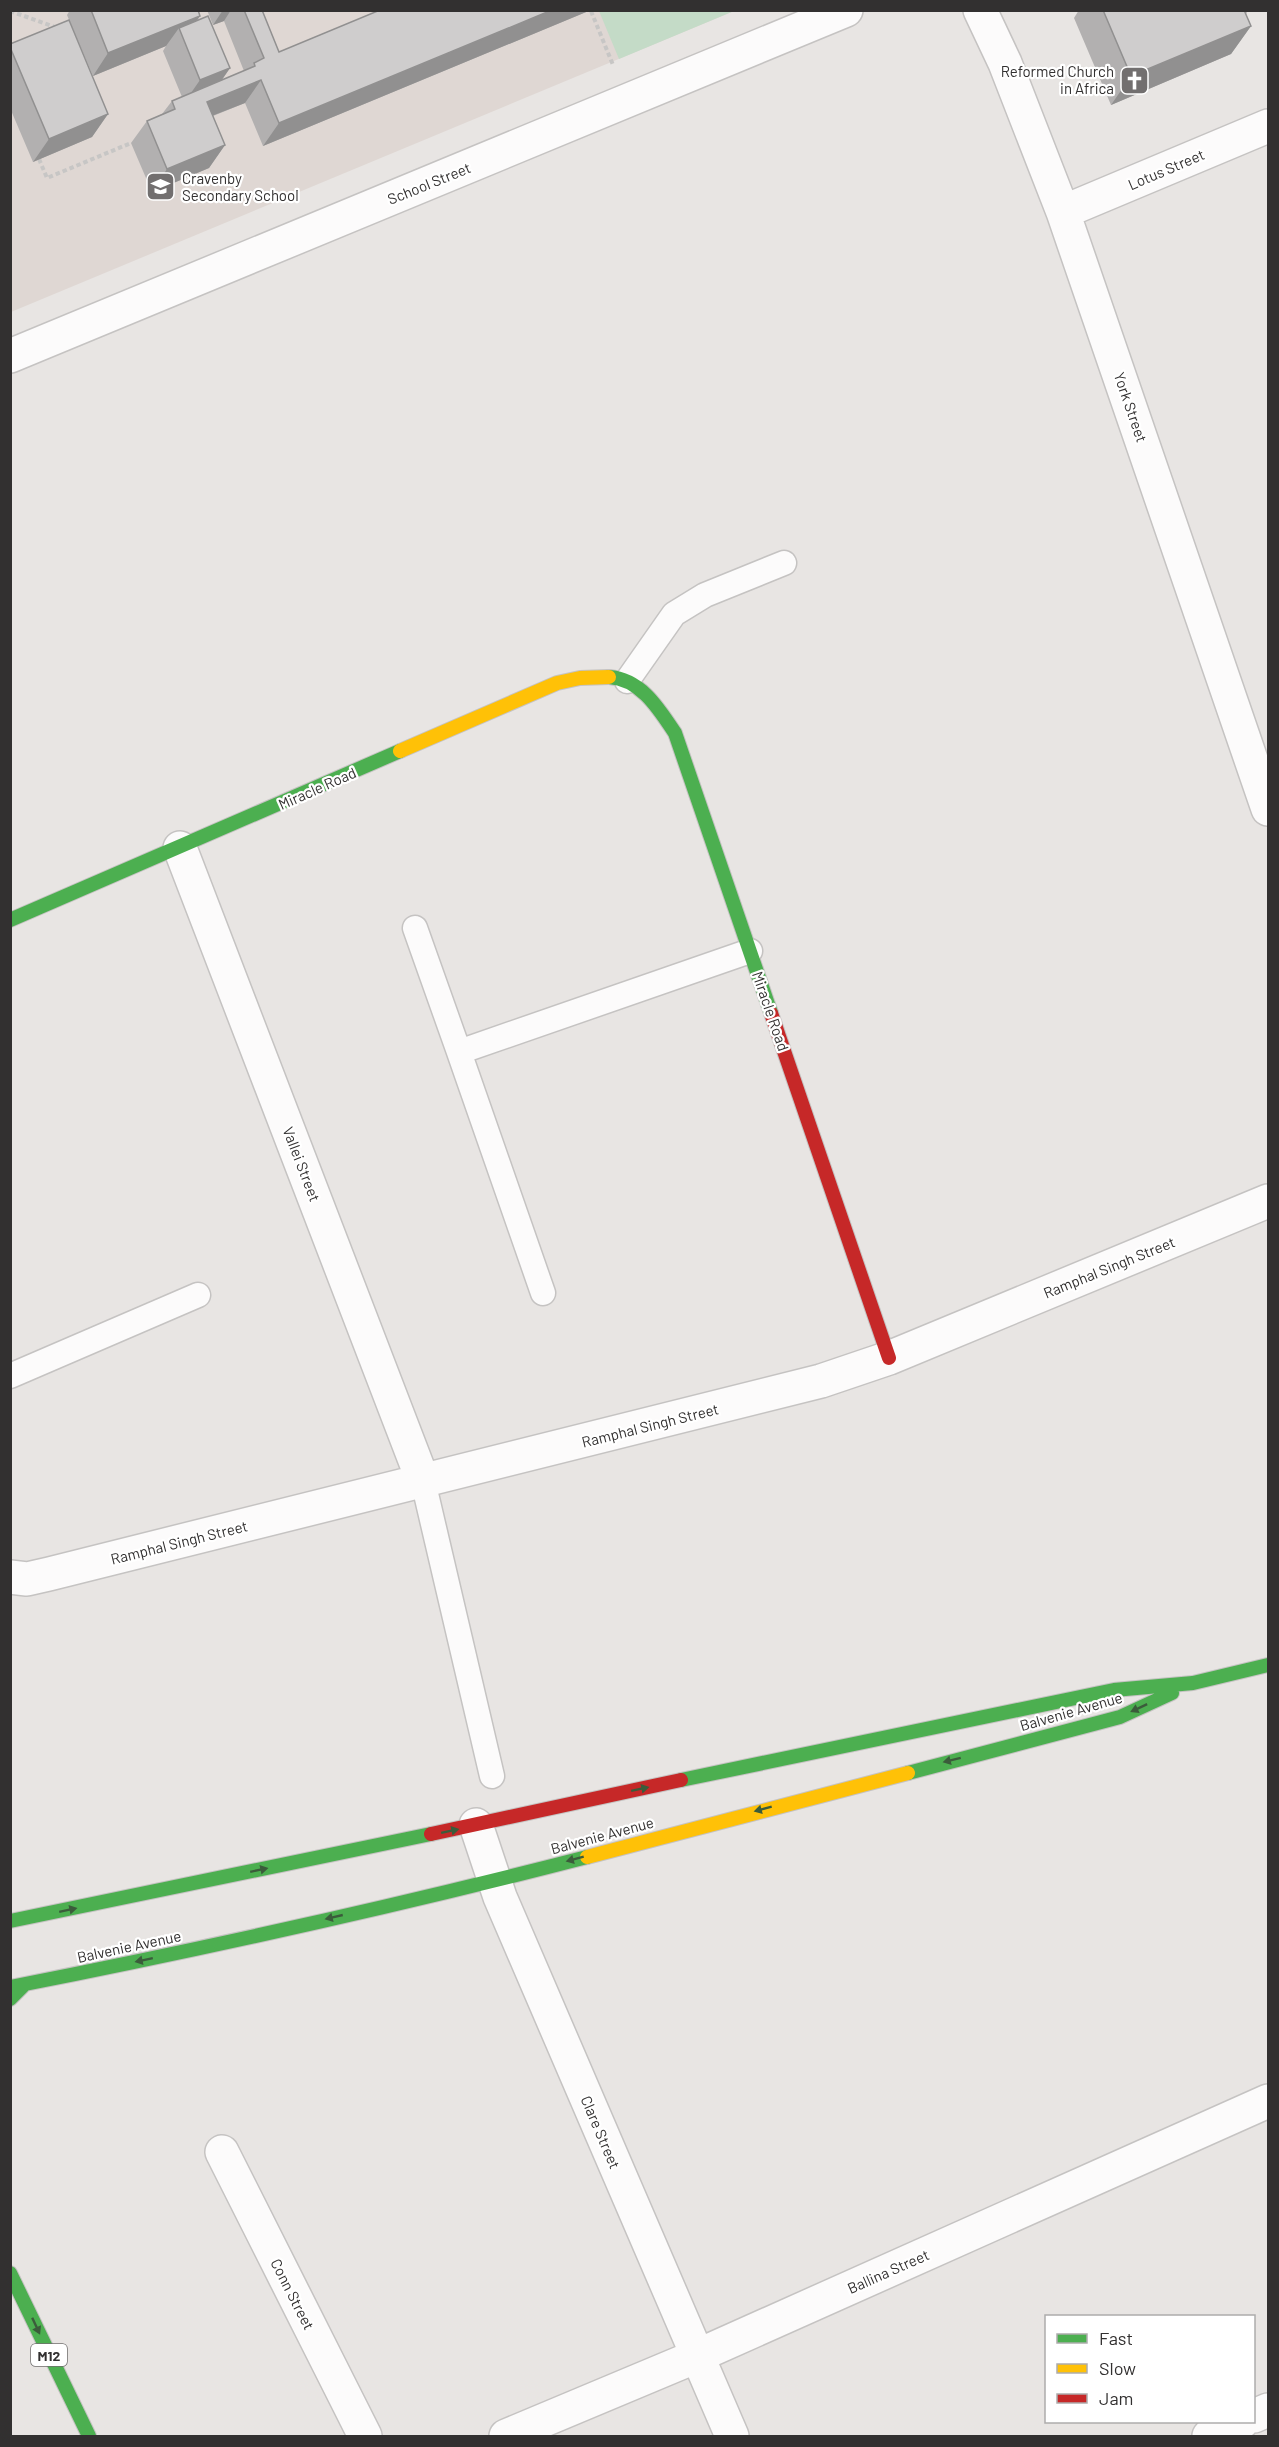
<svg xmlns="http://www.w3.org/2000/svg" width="1279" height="2447" font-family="Barlow,sans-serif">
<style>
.built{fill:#dfd7d3}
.green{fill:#c4dbc7}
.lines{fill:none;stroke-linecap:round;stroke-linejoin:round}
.lane-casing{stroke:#c5c3c2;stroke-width:27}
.street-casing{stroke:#c5c3c2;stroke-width:36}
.fast-casing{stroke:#c5c3c2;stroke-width:16}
.slow-casing{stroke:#c5c3c2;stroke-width:16}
.jam-casing{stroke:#c5c3c2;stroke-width:16}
.path{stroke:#c7c6c5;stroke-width:4;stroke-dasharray:4.5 3;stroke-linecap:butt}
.lane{stroke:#fcfbfb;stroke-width:24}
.street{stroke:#fcfbfb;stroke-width:33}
.fast{stroke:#4caf50;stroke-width:14}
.slow{stroke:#ffc107;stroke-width:14}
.jam{stroke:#c62828;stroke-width:14}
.wall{fill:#b2b0b0}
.shaded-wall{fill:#919090}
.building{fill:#cfcdcd;stroke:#919090;stroke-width:1.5}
.oneway{fill:#3b5c3b}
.labels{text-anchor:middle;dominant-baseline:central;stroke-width:4.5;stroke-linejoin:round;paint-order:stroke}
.shield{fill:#fff;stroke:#706e6e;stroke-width:1.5}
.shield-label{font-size:14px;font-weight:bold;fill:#323030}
.poi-label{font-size:15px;fill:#323030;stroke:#fff;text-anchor:end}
.street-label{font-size:15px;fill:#323030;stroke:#fff}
</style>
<rect width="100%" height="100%" fill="#e8e5e3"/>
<path class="built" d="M 11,11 L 734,11 L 11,312 Z"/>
<path class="green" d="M 599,11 L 734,11 L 619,59 Z"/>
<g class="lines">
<defs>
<path id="lane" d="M 627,681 L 674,614 L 705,595 L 784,563
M 415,928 L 459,1052 L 750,951
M 459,1052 L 543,1293
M 10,1376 L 198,1295
M 423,1481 L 492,1776"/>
<path id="street" d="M 980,10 L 1005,63 L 1063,212 L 1268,809
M 1063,212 L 1268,126
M 10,356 L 846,10
M 180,848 L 423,1481
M 10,1577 L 27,1579 L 49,1574 L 821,1381 L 889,1358 L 1268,1201
M 476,1825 L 500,1897 L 732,2436
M 222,2152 L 365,2436
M 1254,2416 L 1268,2410
M 506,2436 L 697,2356 L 1268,2101
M 1209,2436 L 1242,2422"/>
<path id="fast" d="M 609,677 C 641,679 659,709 675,733 L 771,1013
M 10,920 L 400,751
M 908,1773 L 1120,1717 L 1172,1693
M 681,1780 L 1114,1690 L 1193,1683 L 1268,1665
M 10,1921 L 431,1834
M 10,1987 C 203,1949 397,1906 587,1857
M 10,1999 L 24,1985
M 10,2273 L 89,2436"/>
<path id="slow" d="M 400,751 L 557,683 L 580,678 L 609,677
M 587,1857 L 908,1773"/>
<path id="jam" d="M 771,1013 L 889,1358
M 431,1834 L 681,1780"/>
</defs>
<use href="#lane" class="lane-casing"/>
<use href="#street" class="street-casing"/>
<use href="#fast" class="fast-casing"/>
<use href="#slow" class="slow-casing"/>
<use href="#jam" class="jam-casing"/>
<path class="path" d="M 10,11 L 58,28
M 591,11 L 613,65
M 39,159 L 47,178 L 131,143"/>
<use href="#lane" class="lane"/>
<use href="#street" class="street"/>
<use href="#fast" class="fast"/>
<use href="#slow" class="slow"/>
<use href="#jam" class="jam"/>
</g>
<path class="wall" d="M 70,10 L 198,10 L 200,16 L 197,21 L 230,68 L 222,80 L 244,71 L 224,21 L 213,25 L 207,10 L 262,10 L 279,52 L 380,10 L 591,10 L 263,146 L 245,103 L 213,116 L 225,145 L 209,168 L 152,192 L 131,143 L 147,121 L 162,114 L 172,101 L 182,97 L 163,51 L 166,46 L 93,76 L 67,15 Z
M 1079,10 L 1248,10 L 1246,14 L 1251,26 L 1231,54 L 1111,105 L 1074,18 Z
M 10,44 L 108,114 L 92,137 L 33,162 L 10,108 Z"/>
<path class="shaded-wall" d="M 223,10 L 231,10 L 224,21 L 213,25 Z
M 552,10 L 591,10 L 263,146 L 279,123 Z
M 200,16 L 184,38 L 179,28 L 166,46 L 93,76 L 108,53 Z
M 1251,26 L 1231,54 L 1111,105 L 1131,76 Z
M 230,68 L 214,91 L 184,103 L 200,80 Z
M 261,80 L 245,103 L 191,124 L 207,102 Z
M 108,114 L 92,137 L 33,162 L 49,139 Z
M 225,145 L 209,168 L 152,192 L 167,169 Z"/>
<path class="building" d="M 91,10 L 198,10 L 200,16 L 108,53 Z
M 244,10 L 262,10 L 279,52 L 380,10 L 552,10 L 279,123 L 261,80 L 207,102 L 225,145 L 167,169 L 147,121 L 175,109 L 172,101 L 255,66 L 254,63 L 264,58 Z
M 1103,10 L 1244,10 L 1251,26 L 1131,76 Z
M 208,16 L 230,68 L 200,80 L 179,28 Z
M 69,20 L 108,114 L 49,139 L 10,47 L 10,44 Z"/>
<defs><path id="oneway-solid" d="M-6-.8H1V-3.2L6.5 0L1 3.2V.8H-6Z" transform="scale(1.5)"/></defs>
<g class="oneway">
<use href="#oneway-solid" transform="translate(1139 1708) rotate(155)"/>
<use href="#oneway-solid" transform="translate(952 1760) rotate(166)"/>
<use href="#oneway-solid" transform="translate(640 1789) rotate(-12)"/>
<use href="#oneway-solid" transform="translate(763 1809) rotate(165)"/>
<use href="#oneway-solid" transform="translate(450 1831) rotate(-12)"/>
<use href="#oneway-solid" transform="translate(575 1859) rotate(165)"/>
<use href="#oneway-solid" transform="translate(259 1870) rotate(-12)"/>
<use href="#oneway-solid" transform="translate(68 1910) rotate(-12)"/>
<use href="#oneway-solid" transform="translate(334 1917) rotate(167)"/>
<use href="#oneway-solid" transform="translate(144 1960) rotate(168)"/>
<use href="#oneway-solid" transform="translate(36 2326) rotate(65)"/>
</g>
<defs>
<symbol id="church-square" viewBox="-11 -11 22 22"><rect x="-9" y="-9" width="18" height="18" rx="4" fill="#726f6f" stroke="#fff"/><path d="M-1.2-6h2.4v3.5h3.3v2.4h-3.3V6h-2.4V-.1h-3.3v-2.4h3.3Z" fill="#fff"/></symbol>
<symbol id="school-square" viewBox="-11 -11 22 22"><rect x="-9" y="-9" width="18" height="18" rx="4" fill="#726f6f" stroke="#fff"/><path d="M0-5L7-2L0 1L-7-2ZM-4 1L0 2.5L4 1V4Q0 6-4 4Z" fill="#fff"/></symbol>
</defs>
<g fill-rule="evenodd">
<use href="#church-square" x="1118" y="64" width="33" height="33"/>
<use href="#school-square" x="144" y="170" width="33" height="33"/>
</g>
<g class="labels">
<rect class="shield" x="31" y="2344" width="36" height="22" rx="4.5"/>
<g class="shield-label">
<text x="49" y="2355">M12</text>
</g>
<g class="poi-label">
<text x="1114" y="71">Reformed Church<tspan x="1114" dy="17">in Africa</tspan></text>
<text x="182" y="178" text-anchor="start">Cravenby<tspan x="182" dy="17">Secondary School</tspan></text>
</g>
<g class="street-label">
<text transform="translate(1166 169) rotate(-23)">Lotus Street</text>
<text transform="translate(429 183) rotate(-22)">School Street</text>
<text transform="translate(1131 407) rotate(71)">York Street</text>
<text transform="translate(317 788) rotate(-24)">Miracle Road</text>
<text transform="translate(771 1011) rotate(71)">Miracle Road</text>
<text transform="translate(302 1164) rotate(69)">Vallei Street</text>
<text transform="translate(1109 1267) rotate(-22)">Ramphal Singh Street</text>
<text transform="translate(650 1425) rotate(-14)">Ramphal Singh Street</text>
<text transform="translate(179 1542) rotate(-14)">Ramphal Singh Street</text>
<text transform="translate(1071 1711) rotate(-16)">Balvenie Avenue</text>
<text transform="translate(602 1835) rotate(-15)">Balvenie Avenue</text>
<text transform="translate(129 1946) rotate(-12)">Balvenie Avenue</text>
<text transform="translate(601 2132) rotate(67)">Clare Street</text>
<text transform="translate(888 2271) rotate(-24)">Ballina Street</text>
<text transform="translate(293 2294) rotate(63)">Conn Street</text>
</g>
</g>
<rect width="1279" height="2447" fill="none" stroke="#323030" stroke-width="24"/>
<rect x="1045" y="2315" width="210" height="108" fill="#ffffff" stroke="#adacac" stroke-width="1.5"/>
<rect x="1057" y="2334" width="30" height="9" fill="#4caf50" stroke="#adacac" stroke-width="1.5"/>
<text x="1099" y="2345" font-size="18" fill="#323030">Fast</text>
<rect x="1057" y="2364" width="30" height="9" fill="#ffc107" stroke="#adacac" stroke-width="1.5"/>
<text x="1099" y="2375" font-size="18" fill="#323030">Slow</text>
<rect x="1057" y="2394" width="30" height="9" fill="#c62828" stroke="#adacac" stroke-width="1.5"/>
<text x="1099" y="2405" font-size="18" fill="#323030">Jam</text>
</svg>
